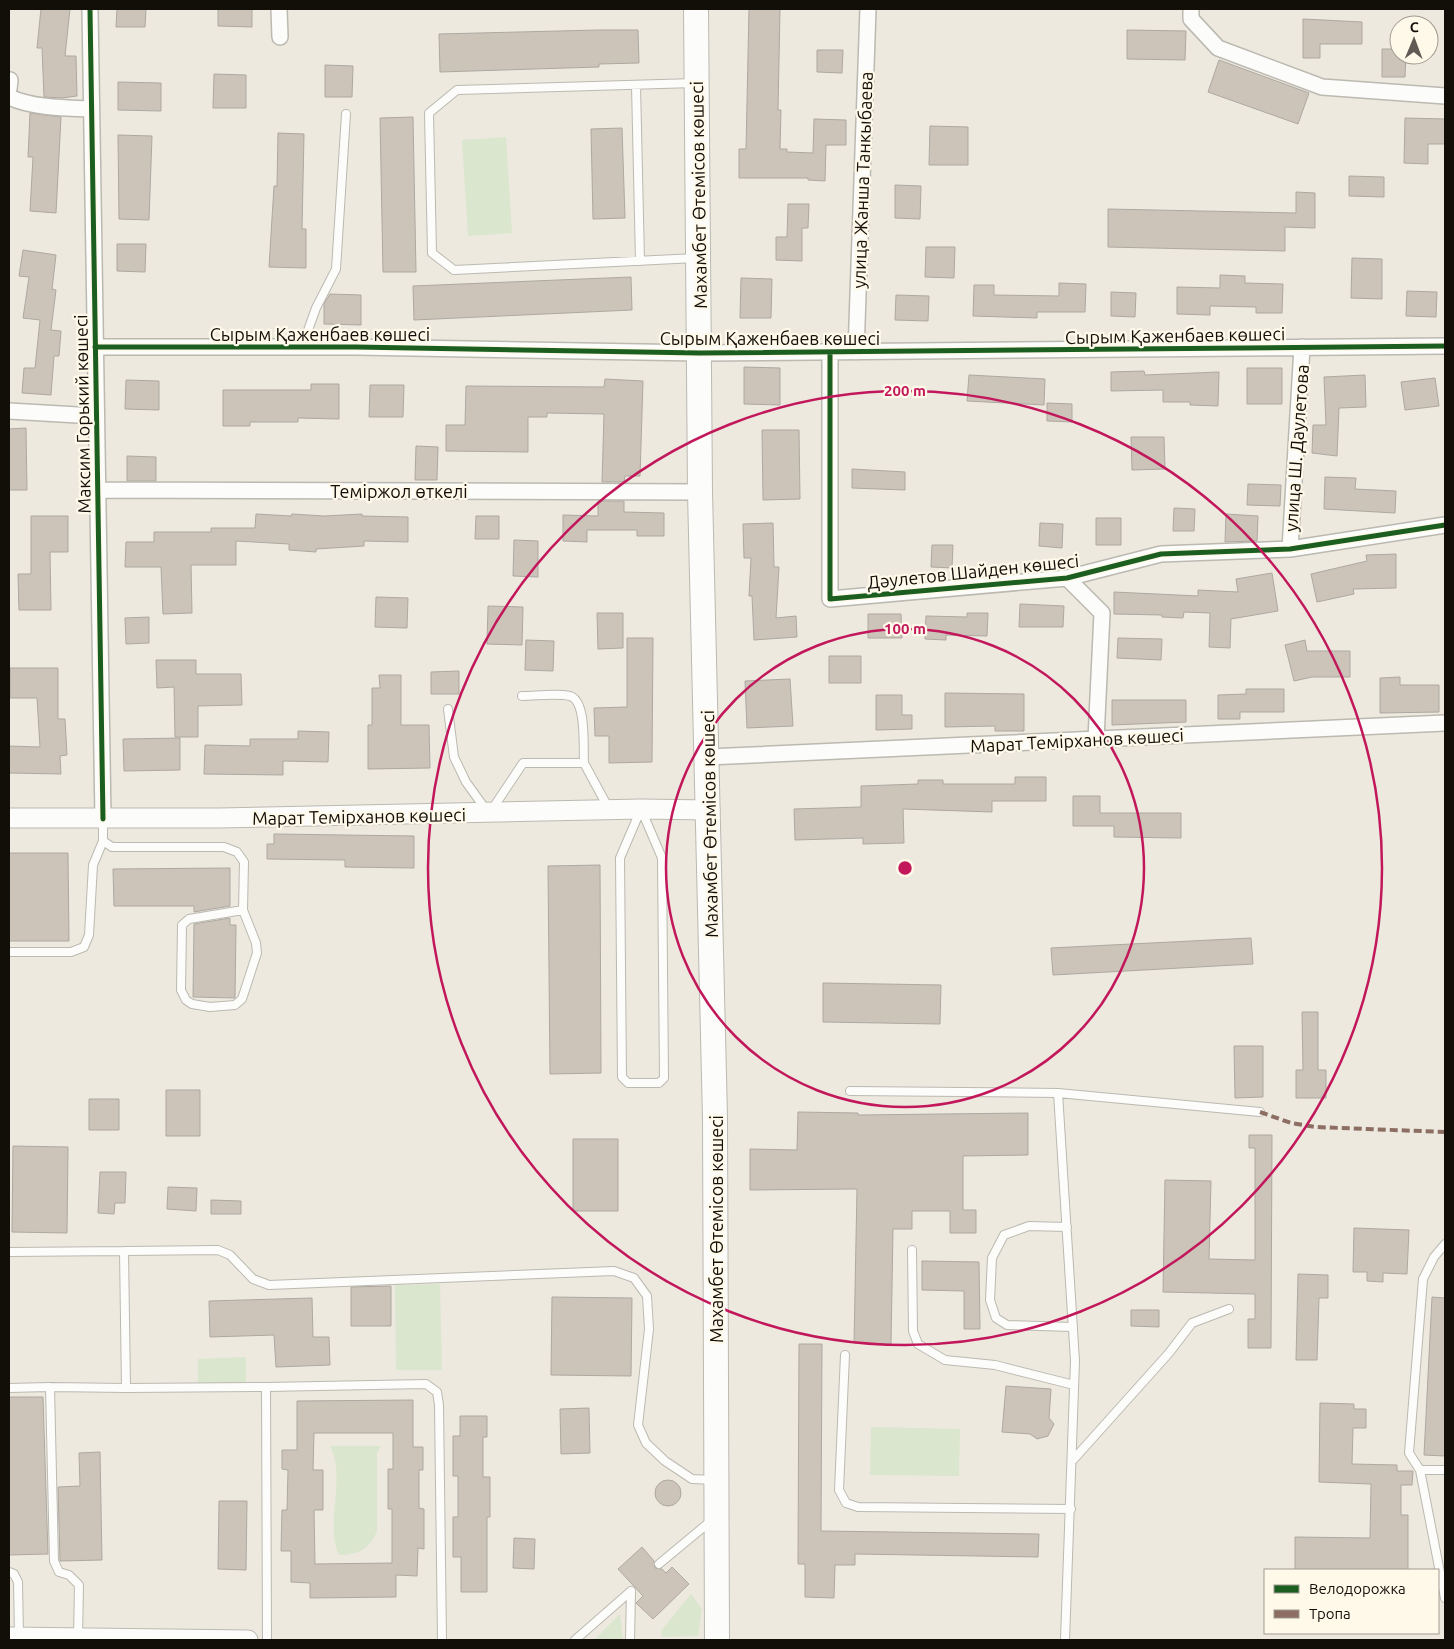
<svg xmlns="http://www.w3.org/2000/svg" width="1454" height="1649" font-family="Ubuntu,sans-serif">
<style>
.green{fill:#dae6ce}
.building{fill:#cdc4b9;stroke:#ada8a1;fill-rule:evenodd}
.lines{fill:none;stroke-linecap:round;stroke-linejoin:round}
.service-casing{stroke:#bcb9b1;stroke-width:10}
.minor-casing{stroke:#bcb9b1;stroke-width:18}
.tertiary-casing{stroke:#bcb9b1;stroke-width:21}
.primary-casing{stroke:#bcb9b1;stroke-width:26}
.service{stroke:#fcfcfa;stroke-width:8}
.minor{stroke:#fcfcfa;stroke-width:15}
.tertiary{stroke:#fcfcfa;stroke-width:19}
.primary{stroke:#fcfcfa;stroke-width:24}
.quiet{stroke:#8d6e63;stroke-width:4;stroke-dasharray:8 4;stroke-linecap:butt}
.cycleway-casing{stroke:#fff9ea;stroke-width:8}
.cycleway{stroke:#1b5e20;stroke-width:5}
.ring{fill:none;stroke:#c2185b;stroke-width:2.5}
.labels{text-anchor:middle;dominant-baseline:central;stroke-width:4.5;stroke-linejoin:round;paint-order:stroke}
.street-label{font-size:18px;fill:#120f09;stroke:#fff9ea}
.centre{fill:#c2185b;stroke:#fff9ea;stroke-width:2.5}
.ring-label{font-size:15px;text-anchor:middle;font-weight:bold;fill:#c2185b;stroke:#fff9ea;stroke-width:4.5;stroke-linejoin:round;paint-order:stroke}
</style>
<rect width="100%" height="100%" fill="#ede9df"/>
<path class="green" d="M 506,137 L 512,233 L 468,236 L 462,140 Z
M 440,1284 L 442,1370 L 396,1370 L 395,1285 Z
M 246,1357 L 246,1384 L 198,1386 L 198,1359 Z
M 871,1427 L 960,1429 L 959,1476 L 870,1475 Z
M 330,1446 L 381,1446 L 377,1453 L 377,1531 C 370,1549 358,1555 339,1555 C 324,1521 347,1479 330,1446 Z
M 691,1594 L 702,1609 L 698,1636 L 662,1637 L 661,1631 Z
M 620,1614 L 623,1640 L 595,1639 Z"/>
<path class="building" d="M 41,9 L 70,9 L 65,56 L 76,56 L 77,96 L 62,98 L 44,97 L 42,48 L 37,48 Z
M 117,9 L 146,9 L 145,27 L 116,27 Z
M 218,9 L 252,9 L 252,27 L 218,26 Z
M 749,9 L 780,9 L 778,110 L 781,110 L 780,149 L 787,149 L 787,152 L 813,153 L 814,119 L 846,120 L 846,145 L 826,145 L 825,181 L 808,180 L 808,178 L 739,178 L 739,149 L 746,149 Z
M 1303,19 L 1362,22 L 1362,44 L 1320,44 L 1320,58 L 1303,58 Z
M 598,30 L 638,30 L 639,63 L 599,64 L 599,67 L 440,72 L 439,34 Z
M 1127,30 L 1186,31 L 1185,60 L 1127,59 Z
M 1382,49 L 1399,49 L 1399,55 L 1406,55 L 1405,77 L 1382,77 Z
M 817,50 L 843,50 L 842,73 L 817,72 Z
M 1219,60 L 1309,93 L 1298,124 L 1208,92 Z
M 325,65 L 353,66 L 352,97 L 325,97 Z
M 214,74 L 246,75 L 246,108 L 213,108 Z
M 118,82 L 161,83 L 161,111 L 118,110 Z
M 30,113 L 61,117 L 56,213 L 30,211 L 33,157 L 28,157 Z
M 413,117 L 416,272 L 383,272 L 380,118 Z
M 1405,118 L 1445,119 L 1445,144 L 1428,144 L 1428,164 L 1404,163 Z
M 930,126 L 968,127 L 968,165 L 929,165 Z
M 622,128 L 625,218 L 593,219 L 591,129 Z
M 278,133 L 304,134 L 302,229 L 306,229 L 306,268 L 269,267 L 274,186 L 277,186 Z
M 118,135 L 152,136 L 149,220 L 119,219 Z
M 1349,176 L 1384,177 L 1384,197 L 1349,196 Z
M 895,185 L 921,186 L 920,219 L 895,218 Z
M 1296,192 L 1315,193 L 1315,228 L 1285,227 L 1285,251 L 1108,247 L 1108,209 L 1296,213 Z
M 788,204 L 809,204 L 808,228 L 802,228 L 802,261 L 776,260 L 776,237 L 787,237 Z
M 117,244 L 146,244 L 145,272 L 117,271 Z
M 926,247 L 955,247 L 954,278 L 925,277 Z
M 23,250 L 56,255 L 52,289 L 56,290 L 51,330 L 61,331 L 59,356 L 54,356 L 51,395 L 22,393 L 24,368 L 35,368 L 40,320 L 23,318 L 29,277 L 19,276 Z
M 1352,258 L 1382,259 L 1382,299 L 1351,298 Z
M 1220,275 L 1245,276 L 1245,283 L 1283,284 L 1282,313 L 1256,313 L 1256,307 L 1210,306 L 1210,315 L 1177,314 L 1177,287 L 1220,288 Z
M 631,277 L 632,310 L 414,320 L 413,286 Z
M 741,278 L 772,279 L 771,318 L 740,318 Z
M 1059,283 L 1086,284 L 1085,312 L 1037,312 L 1037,318 L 973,316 L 974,285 L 994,285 L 994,295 L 1059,296 Z
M 1407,291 L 1437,292 L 1436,317 L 1406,316 Z
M 1111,292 L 1136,293 L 1135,317 L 1111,316 Z
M 330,294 L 361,295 L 361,325 L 324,324 L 324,304 Z
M 896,295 L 929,296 L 928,321 L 895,320 Z
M 744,367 L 780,368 L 780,405 L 744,404 Z
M 1247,368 L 1282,368 L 1282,404 L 1247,404 Z
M 1144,371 L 1145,375 L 1219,372 L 1218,406 L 1190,405 L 1190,402 L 1163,402 L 1163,390 L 1111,391 L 1111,372 Z
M 969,375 L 1045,379 L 1044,405 L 967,401 Z
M 1365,375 L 1366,407 L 1339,408 L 1337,456 L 1312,453 L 1313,425 L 1326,425 L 1324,377 Z
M 1435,378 L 1439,406 L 1405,410 L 1401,382 Z
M 605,379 L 643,381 L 640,476 L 625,476 L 624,482 L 602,482 L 604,414 L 547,413 L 547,417 L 528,417 L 528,452 L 446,451 L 446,425 L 465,425 L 466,386 L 604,387 Z
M 126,380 L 159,381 L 159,410 L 125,409 Z
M 311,384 L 339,384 L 339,419 L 298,418 L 298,422 L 250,422 L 250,426 L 223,426 L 223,390 L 311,390 Z
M 370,385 L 404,385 L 403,417 L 369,417 Z
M 1047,403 L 1072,404 L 1072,422 L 1047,421 Z
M 26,428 L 27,490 L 9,490 L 9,429 Z
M 762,430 L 799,430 L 800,499 L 763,500 Z
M 1131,437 L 1164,437 L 1165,469 L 1132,470 Z
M 416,446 L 438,447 L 437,480 L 415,480 Z
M 127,456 L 156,457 L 156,481 L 127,481 Z
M 852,469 L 905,472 L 905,490 L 852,488 Z
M 1325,477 L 1356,478 L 1355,489 L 1396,491 L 1395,513 L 1324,509 Z
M 1248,484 L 1281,485 L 1280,506 L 1247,505 Z
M 598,501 L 624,501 L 624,512 L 664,513 L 664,536 L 637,536 L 637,530 L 587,530 L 587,542 L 563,541 L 563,515 L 598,516 Z
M 1174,508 L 1195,509 L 1194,531 L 1173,531 Z
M 256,514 L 291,516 L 292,514 L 324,516 L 362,514 L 362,516 L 408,517 L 408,542 L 364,541 L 364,546 L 316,549 L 316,552 L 289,550 L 289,544 L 236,541 L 236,565 L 191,565 L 192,613 L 163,614 L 161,567 L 125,567 L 126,542 L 154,542 L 154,532 L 211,532 L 211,528 L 255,528 Z
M 1226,514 L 1258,516 L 1257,541 L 1225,542 Z
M 31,516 L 68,516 L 68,552 L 50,552 L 51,610 L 19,610 L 18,574 L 31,574 Z
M 476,516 L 499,516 L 499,539 L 475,539 Z
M 1096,518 L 1121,518 L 1121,545 L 1096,545 Z
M 773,523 L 774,567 L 779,567 L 776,618 L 796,616 L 797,637 L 754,640 L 752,596 L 749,596 L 751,558 L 744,558 L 743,524 Z
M 1040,523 L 1063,524 L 1062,548 L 1039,546 Z
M 514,540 L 538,541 L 538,577 L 513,576 Z
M 932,545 L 953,545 L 952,568 L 931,567 Z
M 1396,554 L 1396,588 L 1353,589 L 1354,594 L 1317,602 L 1311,574 L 1367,561 L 1366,555 Z
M 1272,573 L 1278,611 L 1231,619 L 1230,648 L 1209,647 L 1210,613 L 1184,612 L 1183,618 L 1162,617 L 1162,615 L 1114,614 L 1114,592 L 1198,596 L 1198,590 L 1238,592 L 1236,579 Z
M 376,597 L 408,598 L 407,628 L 375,627 Z
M 1020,604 L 1064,606 L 1063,627 L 1019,627 Z
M 488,606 L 523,607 L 522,645 L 487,644 Z
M 597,613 L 623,613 L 623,648 L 598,649 Z
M 967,613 L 988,613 L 987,636 L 946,635 L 946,640 L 925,639 L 926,616 L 967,617 Z
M 868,614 L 901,614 L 902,638 L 868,638 Z
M 149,617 L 149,643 L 126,644 L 125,618 Z
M 627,638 L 653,638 L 652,762 L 609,763 L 609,736 L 595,736 L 594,708 L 627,707 Z
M 1118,638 L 1162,639 L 1161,660 L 1117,658 Z
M 526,640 L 554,641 L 553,671 L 525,670 Z
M 1305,640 L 1307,651 L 1350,651 L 1350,677 L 1312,677 L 1294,681 L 1285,645 Z
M 829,656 L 861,656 L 861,683 L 829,683 Z
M 156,660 L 196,660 L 196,674 L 241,674 L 242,705 L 198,706 L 198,737 L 175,737 L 174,687 L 157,688 Z
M 10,668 L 58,668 L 58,719 L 65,719 L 67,755 L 60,756 L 61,774 L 9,773 L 9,746 L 40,747 L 37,698 L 10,698 Z
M 459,671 L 459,694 L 431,694 L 431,672 Z
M 379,675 L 401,675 L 401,725 L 429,725 L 430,768 L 368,769 L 368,725 L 372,725 L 372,688 L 380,688 Z
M 1400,677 L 1400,685 L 1439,685 L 1439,712 L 1380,713 L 1380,678 Z
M 790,679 L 793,726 L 747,728 L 745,681 Z
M 1246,689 L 1284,689 L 1284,712 L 1240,712 L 1240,719 L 1218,719 L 1218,695 L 1246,694 Z
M 945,693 L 1024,694 L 1024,731 L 995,731 L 995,726 L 945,727 Z
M 876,695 L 902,695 L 902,715 L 912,715 L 912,729 L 876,730 Z
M 1112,700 L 1186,700 L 1186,722 L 1112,725 Z
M 298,731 L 329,732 L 328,762 L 283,761 L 283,775 L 204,774 L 205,745 L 250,746 L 250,739 L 298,739 Z
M 180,738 L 180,770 L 124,771 L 123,739 Z
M 1015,777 L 1046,777 L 1046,801 L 992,801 L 992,812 L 903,809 L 904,843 L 863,844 L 863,838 L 795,840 L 794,809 L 861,807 L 861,786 L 918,784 L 918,780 L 943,780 L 943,784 L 1015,784 Z
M 1073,796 L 1100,796 L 1100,813 L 1181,813 L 1181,838 L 1114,837 L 1114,826 L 1073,826 Z
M 274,834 L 414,836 L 414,868 L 345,867 L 345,860 L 267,859 L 267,844 L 274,844 Z
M 9,853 L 68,853 L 69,941 L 9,941 Z
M 600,865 L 601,1073 L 550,1074 L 548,866 Z
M 230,868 L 230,906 L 194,912 L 194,906 L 114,906 L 113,869 Z
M 230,918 L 230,925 L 236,925 L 235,998 L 193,997 L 194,924 Z
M 1251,938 L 1253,964 L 1053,975 L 1051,948 Z
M 823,983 L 941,985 L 940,1024 L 823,1022 Z
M 1302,1012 L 1318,1012 L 1318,1070 L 1326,1070 L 1326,1098 L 1296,1098 L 1296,1070 L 1303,1070 Z
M 1234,1046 L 1263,1046 L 1263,1097 L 1235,1098 Z
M 166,1090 L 200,1090 L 200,1136 L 166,1136 Z
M 89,1099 L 119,1099 L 119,1130 L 89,1130 Z
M 798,1112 L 858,1113 L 858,1115 L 1028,1113 L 1028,1155 L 963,1156 L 963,1210 L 976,1210 L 976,1233 L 950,1233 L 950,1211 L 912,1211 L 912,1229 L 893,1229 L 891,1344 L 854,1343 L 857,1189 L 750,1190 L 750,1149 L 797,1150 Z
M 1249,1135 L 1272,1135 L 1271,1348 L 1248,1348 L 1248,1319 L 1255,1319 L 1255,1294 L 1163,1292 L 1165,1180 L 1211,1181 L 1209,1259 L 1255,1260 L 1255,1148 L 1249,1148 Z
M 573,1139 L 618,1139 L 618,1211 L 573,1211 Z
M 13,1146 L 68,1147 L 67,1233 L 12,1232 Z
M 100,1172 L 126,1172 L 125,1203 L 115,1203 L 114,1214 L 98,1213 Z
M 168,1187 L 197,1188 L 196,1211 L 167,1209 Z
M 211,1200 L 241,1201 L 241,1214 L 211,1214 Z
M 1354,1228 L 1409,1230 L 1407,1274 L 1383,1273 L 1383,1282 L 1367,1281 L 1367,1272 L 1353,1272 Z
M 922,1261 L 979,1262 L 980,1329 L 964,1329 L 964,1291 L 922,1290 Z
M 1298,1274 L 1328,1275 L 1328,1298 L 1319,1298 L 1317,1360 L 1296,1360 Z
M 391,1286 L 391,1326 L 351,1326 L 351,1287 Z
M 552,1297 L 632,1298 L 631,1376 L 551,1375 Z
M 1432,1297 L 1445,1298 L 1445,1456 L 1424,1455 Z
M 312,1298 L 313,1337 L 329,1337 L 330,1365 L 276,1367 L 274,1335 L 210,1337 L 209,1301 Z
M 1131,1310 L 1159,1310 L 1159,1327 L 1131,1326 Z
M 799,1344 L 822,1344 L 821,1531 L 1039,1534 L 1038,1557 L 855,1554 L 855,1565 L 835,1565 L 834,1598 L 805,1597 L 805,1564 L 798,1564 Z
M 1006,1386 L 1051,1389 L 1049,1418 L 1054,1424 L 1048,1436 L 1037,1439 L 1030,1434 L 1002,1432 Z
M 9,1397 L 43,1397 L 48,1554 L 9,1555 Z
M 413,1400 L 413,1447 L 423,1447 L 423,1470 L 419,1470 L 419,1508 L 424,1509 L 424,1549 L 418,1548 L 417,1576 L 396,1575 L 396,1597 L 310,1598 L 310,1583 L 291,1582 L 291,1551 L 281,1551 L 282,1510 L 287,1510 L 288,1470 L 282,1469 L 282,1450 L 297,1450 L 297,1401 ZM 314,1433 L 393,1433 L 393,1469 L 388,1469 L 388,1509 L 392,1509 L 392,1563 L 315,1564 L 314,1510 L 323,1510 L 323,1470 L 313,1470 Z
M 1320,1403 L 1354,1404 L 1354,1409 L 1366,1409 L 1366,1428 L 1353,1428 L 1352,1464 L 1397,1465 L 1397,1471 L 1413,1471 L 1412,1485 L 1401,1485 L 1401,1515 L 1408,1515 L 1408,1570 L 1295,1570 L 1295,1537 L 1370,1538 L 1371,1484 L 1319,1482 Z
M 589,1408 L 590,1453 L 561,1454 L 560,1409 Z
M 460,1416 L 487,1416 L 487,1437 L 483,1437 L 483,1477 L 490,1477 L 490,1517 L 487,1517 L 487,1592 L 461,1592 L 461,1557 L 453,1557 L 453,1517 L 458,1517 L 458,1476 L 453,1476 L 453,1436 L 460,1436 Z
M 100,1452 L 102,1560 L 60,1561 L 58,1487 L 80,1486 L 79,1453 Z
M655 1493a13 13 0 1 1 26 0a13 13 0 1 1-26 0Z
M 219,1501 L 247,1501 L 246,1570 L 218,1569 Z
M 514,1538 L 535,1539 L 534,1569 L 513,1568 Z
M 642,1547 L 654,1561 L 655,1568 L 662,1569 L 666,1573 L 672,1567 L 689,1584 L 653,1619 L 636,1603 L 643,1596 L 618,1569 Z"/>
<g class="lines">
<defs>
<path id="service" d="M 695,83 L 457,90 L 429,113 L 432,253 L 454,270 L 696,258
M 636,85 L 640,261
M 302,347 L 316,308 L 336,269 L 346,114
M 522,696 C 536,696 556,693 570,696 C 587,701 583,748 584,763
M 448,709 L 454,757 L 466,782 L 489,814 L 523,763 L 584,763 L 609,809
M 641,809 L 662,858 L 664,1078 L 659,1083 L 628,1083 L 622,1077 L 620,858 Z
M 103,841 L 112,847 L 224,847 L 237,852 L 244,862 L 243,910 L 256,943 L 257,953 L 242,999 L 235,1005 L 210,1007 L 192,1004 L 186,1000 L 181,990 L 182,925 L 189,919 L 243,910
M 9,952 L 71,952 L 84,947 L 89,935 L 93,865 L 103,841 L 103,819
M 850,1091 L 1058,1093 L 1075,1361 L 1065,1640
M 1058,1093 L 1260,1112
M 1067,1227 L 1029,1226 L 1004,1235 L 992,1258 L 990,1300 L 996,1318 L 1007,1325 L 1073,1327
M 1445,1244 L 1434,1257 L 1423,1279 L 1409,1453 L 1420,1470 L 1445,1598
M 912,1250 L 913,1331 L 918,1344 L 945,1360 L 995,1365 L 1074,1385
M 124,1251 L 218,1250 L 230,1255 L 253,1279 L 269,1285 L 614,1271 L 634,1278 L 647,1296 L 649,1329 L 638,1425 L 646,1443 L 665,1461 L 692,1479 L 714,1480
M 9,1252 L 124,1251 L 126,1388 L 266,1387
M 845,1355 L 839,1490 L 846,1503 L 858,1507 L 1071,1509
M 9,1388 L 50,1387
M 1073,1460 L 1169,1353 L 1192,1323 L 1229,1309
M 1420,1470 L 1445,1470
M 659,1564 L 712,1520
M 9,1572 L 14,1574 L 18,1582 L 19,1637
M 78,1637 L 79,1585 L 69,1575 L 59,1572 L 54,1561 L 50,1387 L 126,1388
M 267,1640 L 266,1387 L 426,1384 L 437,1392 L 439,1405 L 442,1640
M 575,1640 L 631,1591
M 630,1640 L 631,1591"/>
<path id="minor" d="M 90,9 L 103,819
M 279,9 L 280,37
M 1191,9 L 1191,19 L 1218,48 L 1322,87 L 1445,96
M 9,89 L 10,80
M 9,97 C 33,108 65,108 91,109
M 95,347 L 356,347 L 700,353 L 1445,346
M 830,352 L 830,599 L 1067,578 L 1161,554 L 1290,549 L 1445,525
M 856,352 L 868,9
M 9,411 L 95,416
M 97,490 L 700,492
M 1290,549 L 1302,347
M 1067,578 L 1102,613 L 1096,739
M 708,757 L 1445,723"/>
<path id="tertiary" d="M 9,818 L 219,818 L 641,809 L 710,810
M 9,1637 L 248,1640"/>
<path id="primary" d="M 696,9 L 700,492 L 715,1118 L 717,1640"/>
</defs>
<use href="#service" class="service-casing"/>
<use href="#minor" class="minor-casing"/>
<use href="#tertiary" class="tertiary-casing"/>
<use href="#primary" class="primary-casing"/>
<use href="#service" class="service"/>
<use href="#minor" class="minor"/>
<use href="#tertiary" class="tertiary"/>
<use href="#primary" class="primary"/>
<path class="quiet" d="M 1260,1112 L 1291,1123 L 1315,1127 L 1445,1132"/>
<defs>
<path id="cycleway" d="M 90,9 L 103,819
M 95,347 L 356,347 L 700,353 L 1445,346
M 830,352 L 830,599 L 1067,578 L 1161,554 L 1290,549 L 1445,525"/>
</defs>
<use href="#cycleway" class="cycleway-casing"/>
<use href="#cycleway" class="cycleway"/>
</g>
<g class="ring">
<circle cx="905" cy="868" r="239"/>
<circle cx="905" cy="868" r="477"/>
</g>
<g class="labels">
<g class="street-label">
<text transform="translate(862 180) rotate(-88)">улица Жанша Танкыбаева</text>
<text transform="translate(698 195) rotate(-91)">Махамбет Өтемісов көшесі</text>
<text x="320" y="334">Сырым Қаженбаев көшесі</text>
<text transform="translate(1175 335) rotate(-1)">Сырым Қаженбаев көшесі</text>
<text x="770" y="338">Сырым Қаженбаев көшесі</text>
<text transform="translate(82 414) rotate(-91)">Максим Горький көшесі</text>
<text transform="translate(1296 448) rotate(-86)">улица Ш. Даулетова</text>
<text x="399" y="491">Теміржол өткелі</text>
<text transform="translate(973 571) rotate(-6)">Дәулетов Шайден көшесі</text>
<text transform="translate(1077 740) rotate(-3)">Марат Темірханов көшесі</text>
<text transform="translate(359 816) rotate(-1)">Марат Темірханов көшесі</text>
<text transform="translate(709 824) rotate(-91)">Махамбет Өтемісов көшесі</text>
<text transform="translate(716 1229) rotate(-90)">Махамбет Өтемісов көшесі</text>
</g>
</g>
<circle cx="905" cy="868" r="8" class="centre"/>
<g class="ring-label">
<text x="905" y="396">200 m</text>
<text x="905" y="634">100 m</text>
</g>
<rect width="1454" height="1649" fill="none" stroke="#120f09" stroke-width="20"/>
<rect x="1264" y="1569" width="175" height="65" fill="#fff9ea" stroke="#a09b90"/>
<rect x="1274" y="1585" width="25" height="8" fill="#1b5e20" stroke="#a09b90"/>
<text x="1309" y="1594" font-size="15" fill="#120f09">Велодорожка</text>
<rect x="1274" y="1610" width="25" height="8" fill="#8d6e63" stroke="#a09b90"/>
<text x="1309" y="1619" font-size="15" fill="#120f09">Тропа</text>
<g transform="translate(1414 40) rotate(1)"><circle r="24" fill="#fff9ea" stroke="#a09b90"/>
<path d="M0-4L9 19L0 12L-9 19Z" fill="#5f5b54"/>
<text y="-8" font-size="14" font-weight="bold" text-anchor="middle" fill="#120f09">С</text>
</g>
</svg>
